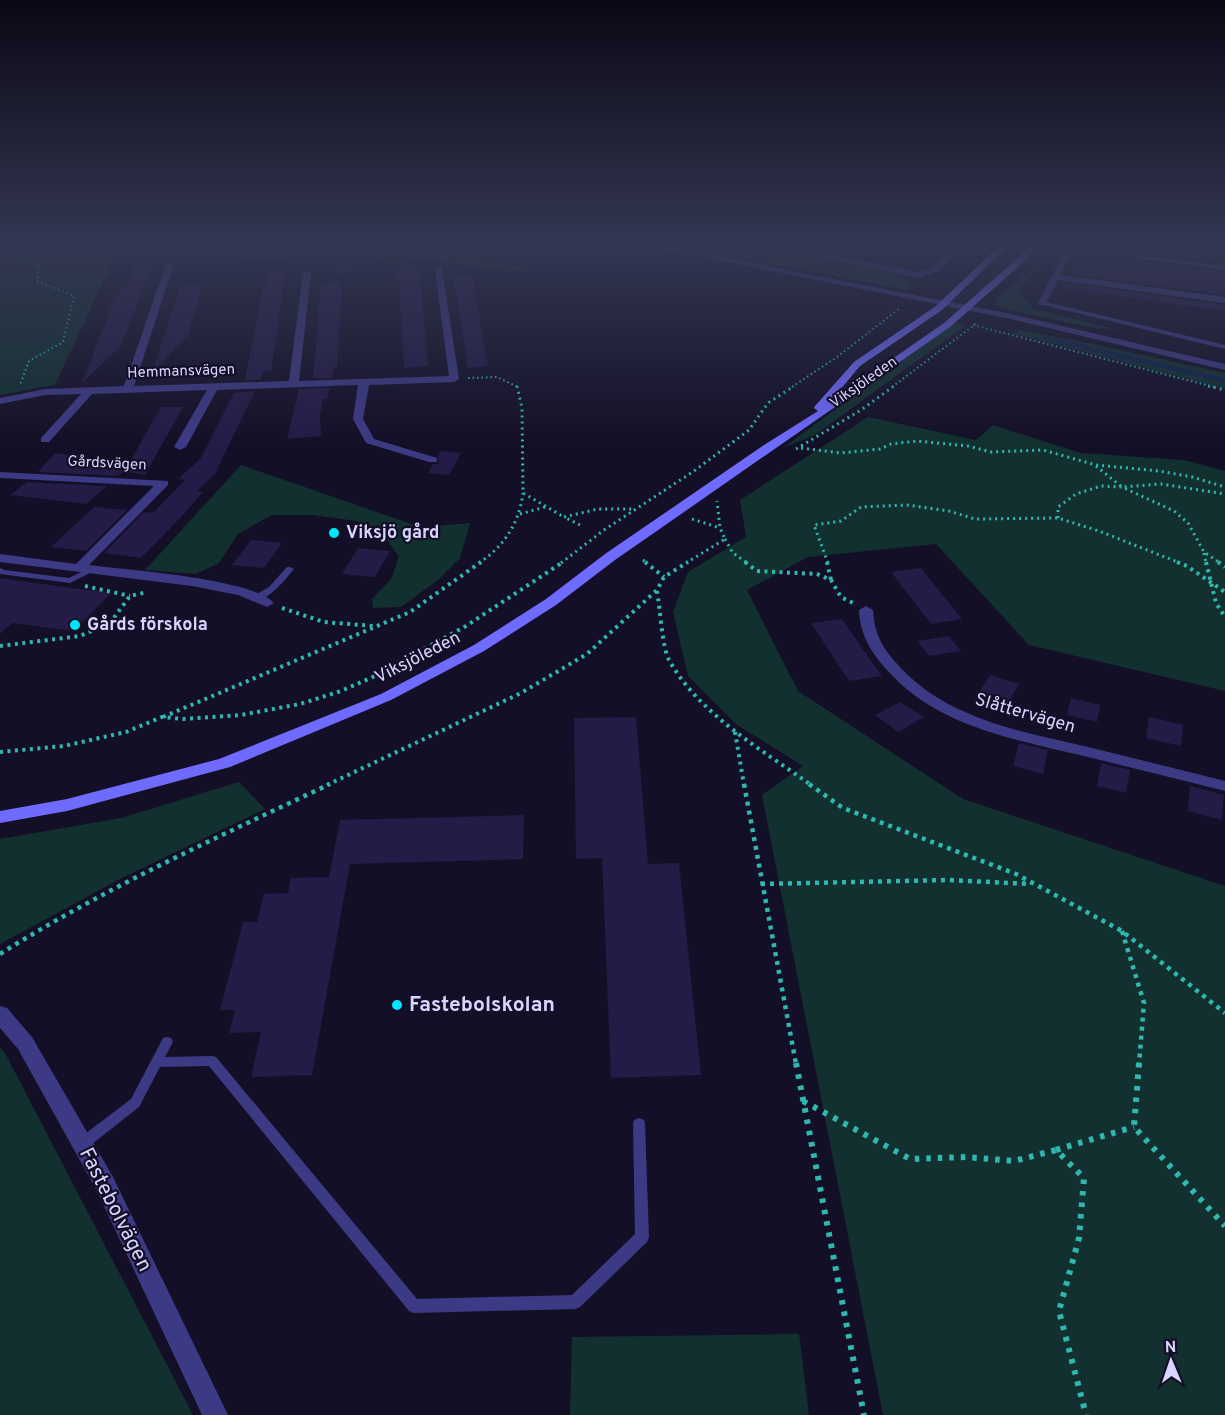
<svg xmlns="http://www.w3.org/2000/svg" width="1225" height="1415" font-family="Overpass,sans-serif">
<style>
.green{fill:#12302f}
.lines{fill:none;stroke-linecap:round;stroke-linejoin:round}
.stream{stroke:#0c2248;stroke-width:4}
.building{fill:#241b47}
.path-far4{stroke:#2fb8b0;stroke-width:2;stroke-dasharray:1.5 3;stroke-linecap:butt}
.path-far3{stroke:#2fb8b0;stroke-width:3;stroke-dasharray:2 4;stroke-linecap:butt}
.path-far2{stroke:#2fb8b0;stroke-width:4;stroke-dasharray:3 4.5;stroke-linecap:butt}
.path-far1{stroke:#2fb8b0;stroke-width:4.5;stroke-dasharray:4 5;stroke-linecap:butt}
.path{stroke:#2fb8b0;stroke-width:6;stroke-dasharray:4.5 7;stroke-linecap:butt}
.service{fill:#3d3a85;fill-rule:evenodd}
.minor{fill:#3d3a85;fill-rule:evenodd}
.tertiary{fill:#3d3a85;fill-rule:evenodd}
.secondary{fill:#6f6bff;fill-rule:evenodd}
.poi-dot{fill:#00e5ff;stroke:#130f26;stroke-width:2}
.labels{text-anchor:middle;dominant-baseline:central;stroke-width:4.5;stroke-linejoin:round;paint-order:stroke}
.far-street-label{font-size:15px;fill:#d9d4ff;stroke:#130f26}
.poi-label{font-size:18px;font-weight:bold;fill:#d9d4ff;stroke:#130f26;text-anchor:start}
.street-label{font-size:18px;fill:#d9d4ff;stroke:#130f26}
.near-poi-label{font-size:21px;font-weight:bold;fill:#d9d4ff;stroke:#130f26;text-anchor:start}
.near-street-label{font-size:21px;fill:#d9d4ff;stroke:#130f26}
</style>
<rect width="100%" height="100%" fill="#130f26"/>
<path class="green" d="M 0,246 L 66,246 L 65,253 C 85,251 101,246 120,246 L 55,385 L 0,395 Z
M 239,246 L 425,246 L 532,270 L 508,271 L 436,260 L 388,263 L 365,253 L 241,260 Z
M 681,246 L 754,246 L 898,274 L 912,286 L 907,290 Z
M 1196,246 L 1225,246 L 1225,263 L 1193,259 Z
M 1048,255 L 1019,290 L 1033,309 L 1120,330 L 1091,327 L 1003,309 L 997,305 L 995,300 Z
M 957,323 L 965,326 L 815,435 L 783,448 L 951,324 Z
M 1019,330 L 1079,341 L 1225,373 L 1225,389 L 1013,333 Z
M 868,417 L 976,440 L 993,425 L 1081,453 L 1184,460 L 1225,471 L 1225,691 L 1029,645 L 936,544 L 808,557 L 747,590 L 798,691 L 963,799 L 1225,886 L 1225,1415 L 883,1415 L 762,795 L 803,766 L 737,725 L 688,676 L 673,612 L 688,572 L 746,537 L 740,500 Z
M 241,465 L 420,527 L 470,523 L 460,558 L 438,580 L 401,607 L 373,608 L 372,599 L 391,579 L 399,557 L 380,530 L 356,521 L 313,515 L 272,515 L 238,534 L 219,563 L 196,574 L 145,570 Z
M 239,782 L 265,809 L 120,879 L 0,944 L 0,839 L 121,818 Z
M 0,1048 L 5,1053 L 193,1415 L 0,1415 Z
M 799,1334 L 809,1415 L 570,1415 L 572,1337 Z"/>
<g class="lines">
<path class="stream" d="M 1045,338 L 1225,381"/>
</g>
<path class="building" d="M 159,246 L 121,346 L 82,383 L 114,301 L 121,289 L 125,289 L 142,247 Z
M 207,246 L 224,246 L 219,264 L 202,265 Z
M 1080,253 L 1225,272 L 1225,295 L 1070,274 Z
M 338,255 L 354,255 L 353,272 L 337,273 Z
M 419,267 L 428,366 L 404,368 L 398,268 Z
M 270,270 L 286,270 L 271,371 L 264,371 L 260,380 L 245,380 L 263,287 L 267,287 Z
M 472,275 L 479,314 L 488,366 L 468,368 L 453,276 Z
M 342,282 L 337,367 L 334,367 L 332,378 L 313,378 L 321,284 Z
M 1066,283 L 1225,305 L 1225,311 L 1064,288 Z
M 203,285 L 188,335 L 152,373 L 180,286 Z
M 330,388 L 327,399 L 323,399 L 320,414 L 321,436 L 287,439 L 299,389 Z
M 255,391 L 215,474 L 197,491 L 203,492 L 182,516 L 141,558 L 104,553 L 144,512 L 153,513 L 185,480 L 178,479 L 200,459 L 234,393 Z
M 161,407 L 183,407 L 145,475 L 124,471 L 118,476 L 38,472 L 55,453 L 129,463 Z
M 440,451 L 461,453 L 449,475 L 428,473 L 433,464 L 439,464 L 438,456 Z
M 27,482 L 107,486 L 86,504 L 10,495 Z
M 94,507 L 127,510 L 86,551 L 51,547 Z
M 251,540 L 282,543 L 264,568 L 232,565 Z
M 358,548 L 390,551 L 375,577 L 342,574 Z
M 921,568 L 962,619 L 931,624 L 891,572 Z
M 0,578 L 72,588 L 111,593 L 74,631 L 12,623 L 0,634 Z
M 842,619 L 869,658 L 882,676 L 849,681 L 811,623 Z
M 949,636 L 961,651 L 929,656 L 917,641 Z
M 990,675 L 1019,684 L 1009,701 L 980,691 Z
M 1071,698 L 1100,705 L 1097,722 L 1067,715 Z
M 900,702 L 924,717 L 898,732 L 875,715 Z
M 636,717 L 648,864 L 679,863 L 701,1075 L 611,1078 L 602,858 L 576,859 L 574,718 Z
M 1149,717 L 1183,725 L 1181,746 L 1146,738 Z
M 1019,743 L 1048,750 L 1043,774 L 1013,766 Z
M 1101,763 L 1130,770 L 1126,793 L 1097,786 Z
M 1190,786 L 1224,795 L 1222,820 L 1188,811 Z
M 524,815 L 523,859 L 350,864 L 312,1075 L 251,1077 L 261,1032 L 229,1033 L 235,1010 L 220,1010 L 243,922 L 257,922 L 264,894 L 288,893 L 291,878 L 329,877 L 340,820 Z"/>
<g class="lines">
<path class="path-far4" d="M 14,246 L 14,258 L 39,265 L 37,281 L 74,296 L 63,342 L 29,361 L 20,385
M 442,246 L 442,254 L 448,260
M 626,246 L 641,249
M 973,325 L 1214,387
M 468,378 L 497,377 L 518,387
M 792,387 L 837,357 L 900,308
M 892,387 L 977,323"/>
<path class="path-far3" d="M 517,386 L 522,408 L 523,493 L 564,517
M 1208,386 L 1225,390
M 801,448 L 840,453 L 880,449 L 891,444 L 917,441 L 968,446 L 991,452 L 1043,450 L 1096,465 L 1159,471 L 1192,477 L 1225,487
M 796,449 L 861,410 L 894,386
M 1096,466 L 1122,487 L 1161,484 L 1225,494
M 520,514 L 545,507
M 1058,518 L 1058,507 L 1076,494 L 1101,486 L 1122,487 L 1174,511 L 1188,523 L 1204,552 L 1220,563
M 692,519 L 720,528
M 580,525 L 564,517 L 598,509 L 634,509
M 725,539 L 733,553 L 747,563
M 1204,553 L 1206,563
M 643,560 L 647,563
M 479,563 C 504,546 519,524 523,493
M 561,563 L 604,530 L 694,471 L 749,430 L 768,403 L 794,386
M 686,563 L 725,539 L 720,528 L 717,501
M 828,563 L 814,525 L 841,521 L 861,507 L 907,505 L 949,511 L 975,519 L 1058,518 L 1099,531 L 1180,563"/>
<path class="path-far2" d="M 645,562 L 664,577
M 745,562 L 757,571 L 817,574 L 831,580 L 841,597 L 855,604
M 827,562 L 831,580
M 1177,562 L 1187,566 L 1225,592
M 1206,562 L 1216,603 L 1225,617
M 1218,562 L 1225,567
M 85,586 L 130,596
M 657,591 C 660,607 662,647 669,660 C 700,715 761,749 811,785
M 282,608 L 324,622 L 374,626
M 0,646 L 80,636 L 110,623 L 130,596 L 147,592
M 163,717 L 410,612 L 481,562
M 735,732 L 744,785
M 0,752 L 64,746 L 126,732 L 162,717 L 183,719 L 241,715 L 300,704 L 341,691 L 375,676 L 466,626 L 563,562
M 327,785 L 521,693 L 587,654 L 657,590 L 664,577 L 688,562"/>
<path class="path-far1" d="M 744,784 L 796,1064
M 809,784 L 843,808 L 1016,874 L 1122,931 L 1225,1013
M 761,884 L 948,880 L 1030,884
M 1122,931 L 1144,1003 L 1139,1064
M 0,954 C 105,888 218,837 330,784"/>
<path class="path" d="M 796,1063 L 864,1415
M 1139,1063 L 1134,1127 L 1225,1226
M 803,1101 L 910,1159 L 966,1157 L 1014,1161 L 1056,1150 L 1084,1178 L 1079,1238 L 1059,1311 L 1086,1415
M 1056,1150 L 1134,1127"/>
<path class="service" d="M 1068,247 L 1225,266 L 1225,270 L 1070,249 L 1068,249 Z
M 1042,301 L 1225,345 L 1225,349 L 1040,304 L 1040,302 Z
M 287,567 L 290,567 L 294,569 C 284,581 269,601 252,601 L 251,599 L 252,597 L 269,587 Z
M 0,568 L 4,570 L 69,578 L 89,568 L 95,568 L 96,570 L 70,583 L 0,574 Z
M 167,1037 L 171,1038 L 173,1042 L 165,1057 L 212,1056 L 216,1057 L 417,1299 L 572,1295 L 635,1234 L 633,1124 L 634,1120 L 639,1118 L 644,1120 L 645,1124 L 649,1237 L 647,1242 L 580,1307 L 575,1309 L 414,1313 L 409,1311 L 209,1066 L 160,1067 L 139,1107 L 87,1148 L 82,1150 L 77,1148 L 76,1144 L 77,1140 L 131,1099 L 163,1038 Z"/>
<path class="minor" d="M 767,246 L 785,246 L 918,272 L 933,267 L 955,246 L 964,246 L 939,271 L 919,278 Z
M 1067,246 L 1075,246 L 1060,275 L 1225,297 L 1225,303 L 1058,280 L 1045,305 L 1039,305 L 1038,303 Z
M 170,261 L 174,264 L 134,386 L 289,381 L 303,273 L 307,270 L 311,273 L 299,381 L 449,376 L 435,270 L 442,268 L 459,379 L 454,382 L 369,385 L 363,419 L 374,439 L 437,458 L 437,462 L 429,462 L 366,443 L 353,419 L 358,385 L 217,390 L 186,447 L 180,450 L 174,447 L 207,390 L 92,394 L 49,442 L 41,442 L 41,438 L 81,394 L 45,395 L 0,404 L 0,398 L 45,389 L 124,386 L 166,264 Z
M 0,472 L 168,481 L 168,485 L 89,565 C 126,570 251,578 274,603 L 267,607 L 238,595 L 192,586 L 0,562 L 0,554 L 76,564 L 154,486 L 0,478 Z
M 866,606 L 873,610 C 874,634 883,649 899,666 C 948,720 1024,732 1092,748 C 1137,759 1181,770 1225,781 L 1225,791 C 1181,780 1137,769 1092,758 C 1020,740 939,729 887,670 C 871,652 860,635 859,610 Z
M 0,1006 L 7,1008 L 32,1037 L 113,1177 L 228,1415 L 202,1415 L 97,1191 L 18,1049 L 0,1028 Z"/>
<path class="tertiary" d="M 648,246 L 665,246 L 1011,314 L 1225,364 L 1225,370 L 1011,319 Z"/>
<path class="secondary" d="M 999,246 L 1008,246 L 942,310 L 860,366 L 829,403 L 944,323 L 1021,255 L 1028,246 L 1036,246 L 1027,259 L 950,327 L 615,560 L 556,605 L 484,651 L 391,700 L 230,767 L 67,811 L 0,823 L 0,811 L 67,799 L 219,759 L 381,694 L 474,645 L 546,599 L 605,554 L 764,445 L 818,411 L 814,408 L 815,406 L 854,362 L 936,306 Z"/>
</g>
<linearGradient id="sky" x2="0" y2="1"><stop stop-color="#0a0815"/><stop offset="0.55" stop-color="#333752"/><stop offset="1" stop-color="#333752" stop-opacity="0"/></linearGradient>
<rect width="1225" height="444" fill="url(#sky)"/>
<g class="poi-dot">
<circle cx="334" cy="533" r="6"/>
<circle cx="75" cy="625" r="6"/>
<circle cx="397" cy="1005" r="6"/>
</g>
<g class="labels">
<g class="far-street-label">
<text transform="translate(181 372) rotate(-2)">Hemmansvägen</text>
<text transform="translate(864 383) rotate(-35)">Viksjöleden</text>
<text transform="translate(107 464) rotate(3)">Gårdsvägen</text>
</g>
<g class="poi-label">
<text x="346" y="533">Viksjö gård</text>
<text x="87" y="625">Gårds förskola</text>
</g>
<g class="street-label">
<text transform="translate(418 658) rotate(-27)">Viksjöleden</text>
<text transform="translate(1025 714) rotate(16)">Slåttervägen</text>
</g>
<g class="near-poi-label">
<text x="409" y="1005">Fastebolskolan</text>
</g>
<g class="near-street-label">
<text transform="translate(115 1210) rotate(63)">Fastebolvägen</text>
</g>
</g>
<g transform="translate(1171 1361) rotate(358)" stroke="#130f26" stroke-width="4.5" paint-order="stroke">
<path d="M0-4.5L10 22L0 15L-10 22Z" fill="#d9d4ff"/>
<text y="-9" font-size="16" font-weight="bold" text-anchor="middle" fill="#d9d4ff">N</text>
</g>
</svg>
